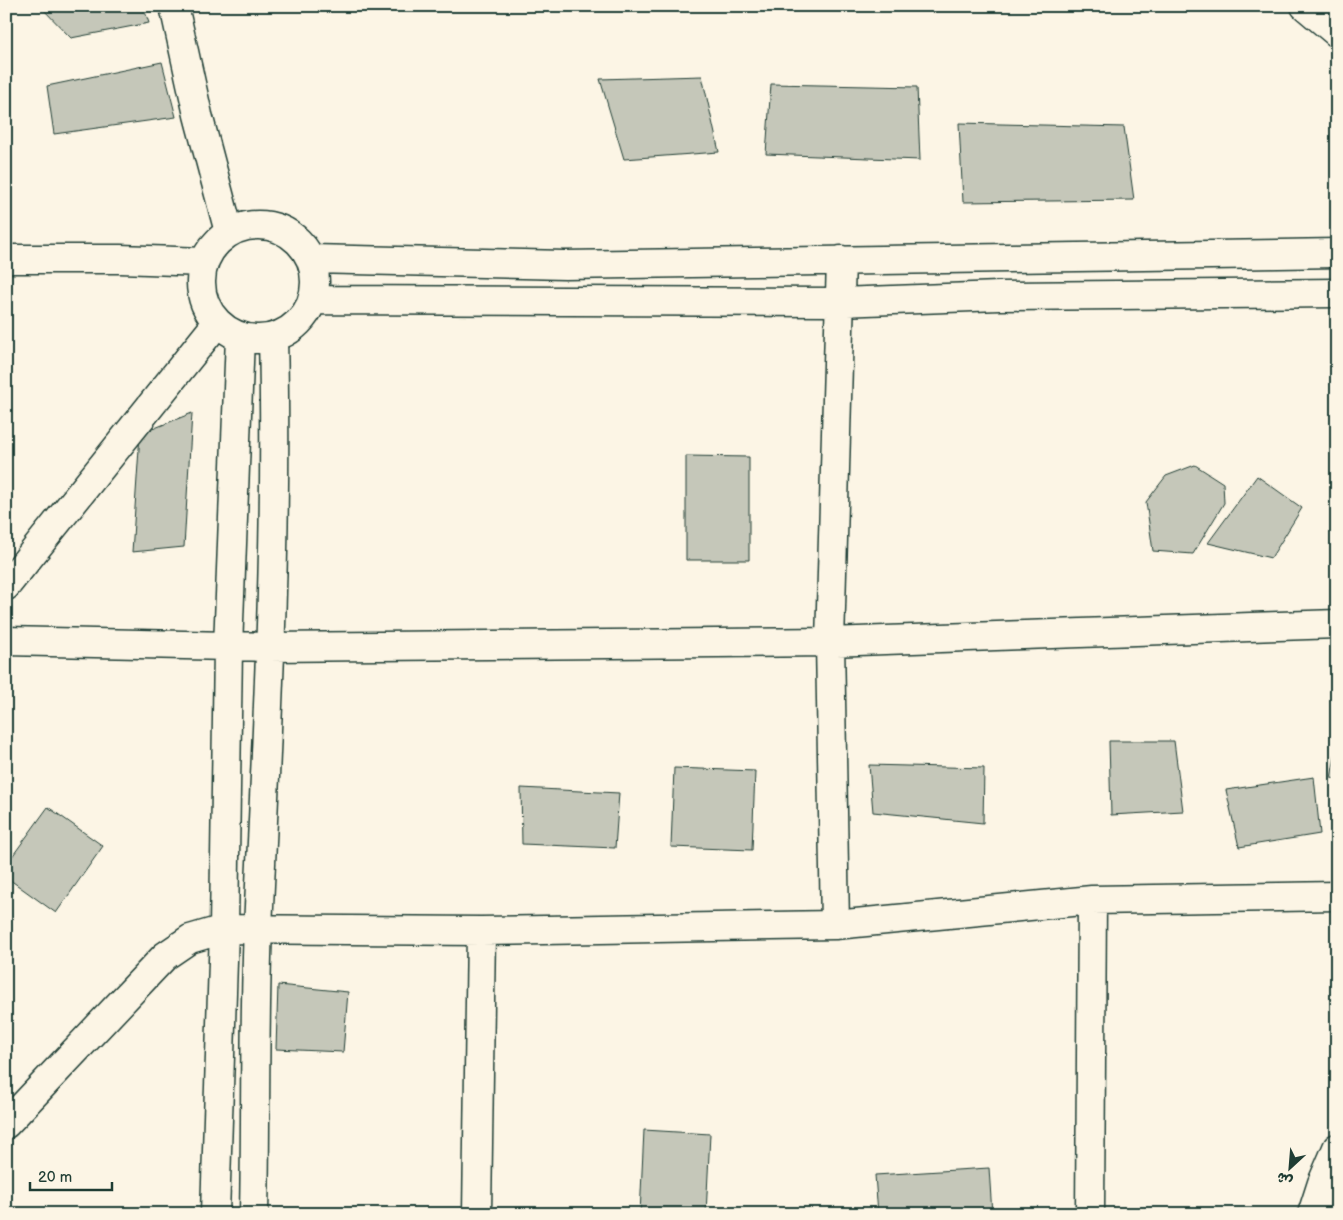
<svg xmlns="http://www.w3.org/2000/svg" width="1343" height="1220" font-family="'Balsamiq Sans','Playpen Sans Arabic',sans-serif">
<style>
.building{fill:#c5c7b9;stroke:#1f3d34}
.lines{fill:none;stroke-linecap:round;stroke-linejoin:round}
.minor-casing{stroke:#1f3d34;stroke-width:31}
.secondary-casing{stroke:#1f3d34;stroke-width:31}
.minor{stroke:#fcf5e5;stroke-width:28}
.secondary{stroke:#fcf5e5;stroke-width:28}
</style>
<rect width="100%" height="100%" fill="#fcf5e5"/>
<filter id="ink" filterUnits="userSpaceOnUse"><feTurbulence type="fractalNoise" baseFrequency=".02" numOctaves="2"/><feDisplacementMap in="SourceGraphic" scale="10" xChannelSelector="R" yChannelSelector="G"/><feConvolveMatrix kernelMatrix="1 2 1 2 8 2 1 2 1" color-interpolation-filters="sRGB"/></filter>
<g filter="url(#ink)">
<path class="building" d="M 40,6 L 143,6 L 149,23 L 71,38 Z
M 162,62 L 176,117 L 54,134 L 47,86 Z
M 702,76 L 719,152 L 624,159 L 600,79 Z
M 771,84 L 917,87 L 920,160 L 766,154 Z
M 959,123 L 1124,127 L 1134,200 L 963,202 Z
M 192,413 L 184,547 L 132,552 L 140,434 Z
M 686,456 L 749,457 L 749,560 L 686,560 Z
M 1195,465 L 1223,483 L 1224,503 L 1193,554 L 1153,551 L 1146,502 L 1166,476 Z
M 1257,476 L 1302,508 L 1271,558 L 1208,543 Z
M 1109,741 L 1174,741 L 1183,811 L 1111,815 Z
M 1337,745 L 1337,779 L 1331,778 Z
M 869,765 L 984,768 L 983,823 L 873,812 Z
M 674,768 L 755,771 L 752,850 L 671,847 Z
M 1314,777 L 1320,834 L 1239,847 L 1226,790 Z
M 521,788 L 619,793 L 615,848 L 522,844 Z
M 48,807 L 103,846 L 56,913 L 6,877 L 6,865 Z
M 278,985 L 348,992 L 343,1052 L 276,1049 Z
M 644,1130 L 710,1134 L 706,1214 L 640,1214 Z
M 989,1168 L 992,1214 L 878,1214 L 875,1175 Z"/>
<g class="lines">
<defs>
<path id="minor" d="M 174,6 L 198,115 L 229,232
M 1305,6 L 1337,33
M201 282a57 57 0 1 1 114 0a57 57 0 1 1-114 0Z
M 6,259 L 120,259 L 204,262
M 311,259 L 565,265 L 1337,253
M 313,300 L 840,302 L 999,296 L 1337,293
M 6,586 L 217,323
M 6,641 L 269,647 L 830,642 L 1337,624
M 835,925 L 830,642 L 841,260
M 6,1124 L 165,956 L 190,939 L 224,929 L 481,931 L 835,925 L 1092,900 L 1337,896
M 215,1214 L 224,929 L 228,647 L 240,337
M 254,1214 C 256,1119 254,1023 258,928 C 267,732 278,535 273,338
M 477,1214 L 481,931
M 1090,1214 L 1092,900"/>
<path id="secondary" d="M 1312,1214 L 1322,1183 L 1337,1148"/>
</defs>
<use href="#minor" class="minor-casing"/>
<use href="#secondary" class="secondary-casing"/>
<use href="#minor" class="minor"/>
<use href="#secondary" class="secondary"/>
</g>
</g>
<rect width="1343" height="1220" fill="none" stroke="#fcf5e5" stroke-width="25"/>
<rect x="12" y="12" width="1318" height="1195" fill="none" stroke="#1f3d34" stroke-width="2" filter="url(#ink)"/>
<g transform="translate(1290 1168) rotate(206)" stroke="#fcf5e5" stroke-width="4" paint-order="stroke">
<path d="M0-4L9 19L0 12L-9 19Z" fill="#1f3d34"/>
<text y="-8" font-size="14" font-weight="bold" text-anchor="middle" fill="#1f3d34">ش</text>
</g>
<path d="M30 1182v8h82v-8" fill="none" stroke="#1f3d34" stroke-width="2.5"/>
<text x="38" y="1182" font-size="15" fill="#1f3d34" stroke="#fcf5e5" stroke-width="4" paint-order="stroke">20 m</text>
</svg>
